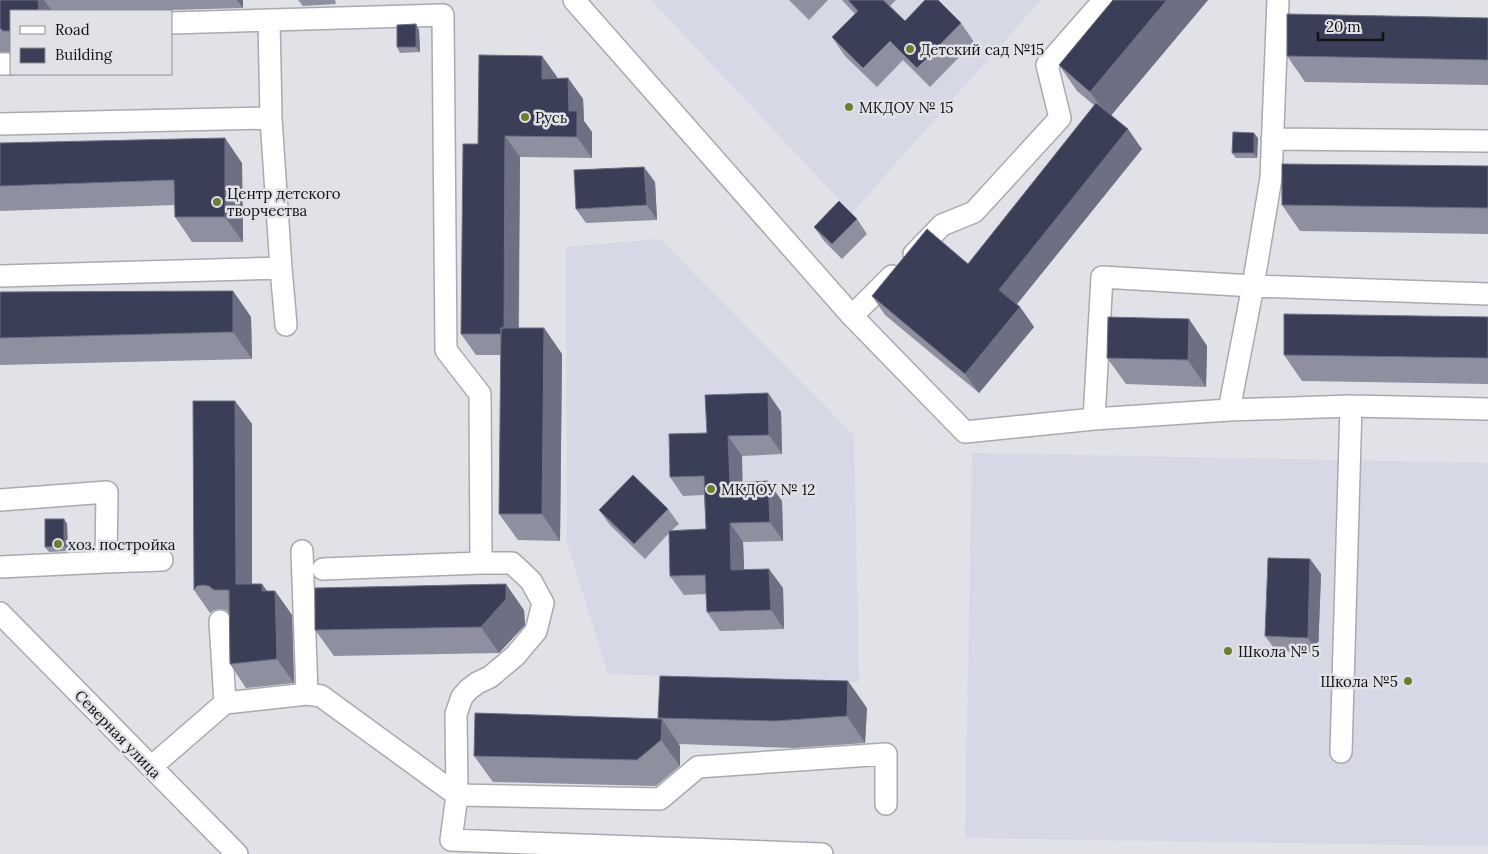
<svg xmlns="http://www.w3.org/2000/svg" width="1488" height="854" font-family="Lora,serif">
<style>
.built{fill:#d6d8e5}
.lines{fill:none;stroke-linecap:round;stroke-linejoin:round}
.minor-casing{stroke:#a9aab0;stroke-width:24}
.minor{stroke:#fff;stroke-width:21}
.wall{fill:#8e909f}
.shaded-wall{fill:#6d6f82}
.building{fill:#3b3e57;stroke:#6d6f82}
.poi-dot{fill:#6c7f2f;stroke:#e1e2e7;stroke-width:2}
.labels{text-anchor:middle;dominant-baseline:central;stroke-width:5;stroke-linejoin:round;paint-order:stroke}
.poi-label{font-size:15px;fill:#111213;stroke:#e1e2e7;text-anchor:start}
.street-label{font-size:15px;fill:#111213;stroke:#e1e2e7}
</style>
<rect width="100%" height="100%" fill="#e1e2e7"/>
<path class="built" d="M 651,0 L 1041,0 L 852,213 Z
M 660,239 L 854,435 L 859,682 L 608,674 L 567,543 L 566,247 Z
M 972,453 L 1488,463 L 1488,846 L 965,838 Z"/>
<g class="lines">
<defs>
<path id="minor" d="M 574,0 L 852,316 L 965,432 L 1094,419 L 1229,410 L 1351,406 L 1488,409
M 269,20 L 271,118
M 171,23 L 443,15 L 446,350 L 480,394 L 481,563 L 323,569
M 0,64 L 11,64
M 0,124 L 271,118 L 281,268 L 0,276
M 1272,139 L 1488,141
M 914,254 L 942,225 L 974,212 L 1060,118 L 1047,65 L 1104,0
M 281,268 L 286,325
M 852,316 L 892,276
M 1229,410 L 1253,286 L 1271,178 L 1278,0
M 1094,419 L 1102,277 L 1253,286 L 1488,294
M 0,500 L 107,492 L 106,562 L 162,560
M 302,551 L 307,694
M 481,563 L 512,563 L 531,581 L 543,603 L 536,631 L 515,656 L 490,677 L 477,683 L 468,690 L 462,697 L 456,714 L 457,795 L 451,840 L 822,854
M 0,567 L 106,562
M 0,613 L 237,854
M 220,621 L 225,703
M 1341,752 L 1351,406
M 151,767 L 225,703 L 307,694 L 321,696 L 457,795 L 660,799 L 698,767 L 886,754 L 886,804"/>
</defs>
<use href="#minor" class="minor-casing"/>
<use href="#minor" class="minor"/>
</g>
<path class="wall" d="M 0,0 L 243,0 L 243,8 L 171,10 L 168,11 L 11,11 L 11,52 L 0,52 Z
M 298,0 L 335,0 L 336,4 L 303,6 Z
M 789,0 L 828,0 L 809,20 Z
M 842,0 L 896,0 L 890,6 L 905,21 L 961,23 L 974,42 L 930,87 L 903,60 L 877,87 L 845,56 L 832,37 L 855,14 Z
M 1113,0 L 1208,0 L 1111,115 L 1142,149 L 1017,304 L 1020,307 L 1034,327 L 979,393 L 885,315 L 872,296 L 968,264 L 1095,106 L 1077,91 L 1059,65 Z
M 1488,18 L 1488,85 L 1305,82 L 1287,56 Z
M 419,30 L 420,52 L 400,53 L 397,47 Z
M 542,56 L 557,77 L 557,79 L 568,78 L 583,99 L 584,121 L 592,132 L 592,158 L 520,157 L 519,328 L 544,328 L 562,354 L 560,541 L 518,540 L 499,514 L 501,355 L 476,355 L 461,334 L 478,144 Z
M 1258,138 L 1257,158 L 1236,158 L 1232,153 Z
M 0,143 L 242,163 L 243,242 L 192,242 L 175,217 L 175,205 L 0,211 Z
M 1488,166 L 1488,234 L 1300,231 L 1282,205 Z
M 655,182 L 657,220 L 586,223 L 576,209 Z
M 857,219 L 867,234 L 842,259 L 824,241 L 814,227 Z
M 233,291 L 251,317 L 252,359 L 0,365 L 0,292 Z
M 1488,317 L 1488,384 L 1302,381 L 1284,355 Z
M 1189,319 L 1207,346 L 1206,387 L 1126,384 L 1107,358 Z
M 768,393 L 781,412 L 782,454 L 742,456 L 742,482 L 782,501 L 783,541 L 743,542 L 744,569 L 783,588 L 784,629 L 720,631 L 707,612 L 706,594 L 684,595 L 670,576 L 669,533 L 645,559 L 610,525 L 599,510 L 668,509 L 679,524 L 672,530 L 706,529 L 704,495 L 683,496 L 670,477 Z
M 235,401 L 252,424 L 252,584 L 262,584 L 267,591 L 275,591 L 292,615 L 294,683 L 246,688 L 230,664 L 229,613 L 226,610 L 220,609 L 214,610 L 210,613 L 194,590 Z
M 64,519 L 67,524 L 68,551 L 49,552 L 45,547 Z
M 1310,559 L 1321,574 L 1318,653 L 1276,651 L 1265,636 Z
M 524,610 L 525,625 L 499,653 L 334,656 L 315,630 Z
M 867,708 L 865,743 L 794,748 L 679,744 L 680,746 L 680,766 L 656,786 L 493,782 L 474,756 L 659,719 L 658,718 Z"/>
<path class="shaded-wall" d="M 38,0 L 44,0 L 52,11 L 39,11 Z
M 237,0 L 243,0 L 243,8 Z
M 1167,0 L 1208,0 L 1109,118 L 1090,92 Z
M 416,24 L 419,30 L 420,52 L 416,47 Z
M 542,56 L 557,77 L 557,100 L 542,79 Z
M 568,78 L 583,99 L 584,121 L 592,132 L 592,158 L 577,137 L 569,111 Z
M 1128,129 L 1142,149 L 1013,309 L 999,290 Z
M 1254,133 L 1258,138 L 1257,158 L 1254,153 Z
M 505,136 L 520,157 L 518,355 L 503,334 Z
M 225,138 L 242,163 L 243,242 L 225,217 Z
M 644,167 L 655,182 L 657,220 L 647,205 Z
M 233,291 L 251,317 L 252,359 L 233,332 Z
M 1020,307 L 1034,327 L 979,393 L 965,374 Z
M 1189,319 L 1207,346 L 1206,387 L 1188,360 Z
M 544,328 L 562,354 L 560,541 L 542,514 Z
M 768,393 L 781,412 L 782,454 L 769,435 Z
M 235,401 L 252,424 L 252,608 L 236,584 Z
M 728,436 L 742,456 L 743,502 L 730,483 Z
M 768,481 L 782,501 L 783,541 L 770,522 Z
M 64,519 L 67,524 L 68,551 L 64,546 Z
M 730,523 L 743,542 L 745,589 L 731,570 Z
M 1310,559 L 1321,574 L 1318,653 L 1308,638 Z
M 769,569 L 783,588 L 784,629 L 771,610 Z
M 262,584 L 275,603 L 275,591 L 292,615 L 294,683 L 277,659 L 262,591 Z
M 506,584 L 524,610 L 525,625 L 499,653 L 481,627 Z
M 848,681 L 867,708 L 865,743 L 847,716 Z
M 662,719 L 680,746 L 680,766 L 661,740 Z"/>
<path class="building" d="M 0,0 L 38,0 L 39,11 L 11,11 L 11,31 L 3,31 L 0,28 Z
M 848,0 L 883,0 L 905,21 L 925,0 L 938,0 L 961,23 L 917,68 L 890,41 L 863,68 L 832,37 L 858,11 Z
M 1113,0 L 1167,0 L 1090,92 L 1059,65 Z
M 1287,14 L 1488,18 L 1488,60 L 1287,56 Z
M 416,24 L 416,47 L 397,47 L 397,25 Z
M 479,55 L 542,56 L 542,79 L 568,78 L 569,111 L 577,111 L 577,137 L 505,136 L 504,328 L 501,328 L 501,334 L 461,334 L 463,144 L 478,144 Z
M 1096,103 L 1128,129 L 999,290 L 1020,307 L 965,374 L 872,296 L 927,229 L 968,264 Z
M 1233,132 L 1254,133 L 1254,153 L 1232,153 Z
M 225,138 L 225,217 L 175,217 L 174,180 L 0,186 L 0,143 Z
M 1282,164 L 1488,166 L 1488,208 L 1282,205 Z
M 644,167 L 647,205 L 576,209 L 574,170 Z
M 839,201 L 857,219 L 832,244 L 814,227 Z
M 233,291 L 233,332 L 0,338 L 0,292 Z
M 1284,314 L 1488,317 L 1488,358 L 1284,355 Z
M 1108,317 L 1189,319 L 1188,360 L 1107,358 Z
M 501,328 L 544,328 L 542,514 L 499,514 Z
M 768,393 L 769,435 L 728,436 L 730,483 L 768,481 L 770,522 L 730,523 L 731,570 L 769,569 L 771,610 L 707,612 L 705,575 L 670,576 L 669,531 L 706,529 L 704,476 L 670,477 L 669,434 L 707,433 L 705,395 Z
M 193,401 L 235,401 L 236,584 L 262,584 L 262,591 L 275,591 L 277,659 L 230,664 L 229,590 L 214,590 L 209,586 L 203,585 L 197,586 L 194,590 Z
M 633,475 L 668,509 L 634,544 L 599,510 Z
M 45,519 L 64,519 L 64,546 L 45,547 Z
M 1268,558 L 1310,559 L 1308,638 L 1265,636 Z
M 506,584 L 506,599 L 481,627 L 315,630 L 315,588 Z
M 660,676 L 848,681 L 847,716 L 775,721 L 658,718 Z
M 475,713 L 662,719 L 661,740 L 637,760 L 474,756 Z"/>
<g class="poi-dot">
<circle cx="910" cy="49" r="5"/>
<circle cx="849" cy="107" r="5"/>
<circle cx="525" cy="117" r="5"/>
<circle cx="217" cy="202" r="5"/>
<circle cx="711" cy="489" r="5"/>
<circle cx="58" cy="544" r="5"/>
<circle cx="1228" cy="651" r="5"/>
<circle cx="1408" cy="681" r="5"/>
</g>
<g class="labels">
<g class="poi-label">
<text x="920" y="49">Детский сад №15</text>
<text x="859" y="107">МКДОУ № 15</text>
<text x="535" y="117">Русь</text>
<text x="227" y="193">Центр детского<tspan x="227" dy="17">творчества</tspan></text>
<text x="721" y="489">МКДОУ № 12</text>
<text x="68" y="544">хоз. постройка</text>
<text x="1238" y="651">Школа № 5</text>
<text x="1398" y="681" text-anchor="end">Школа №5</text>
</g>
<g class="street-label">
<text transform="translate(118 734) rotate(46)">Северная улица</text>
</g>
</g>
<rect x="10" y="10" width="162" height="65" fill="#e1e2e7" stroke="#8e8f92"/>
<rect x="20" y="26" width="25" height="8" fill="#ffffff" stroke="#8e8f92"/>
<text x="55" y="35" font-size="15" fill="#111213">Road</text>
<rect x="20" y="48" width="25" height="15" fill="#3b3e57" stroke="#8e8f92"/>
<text x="55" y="60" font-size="15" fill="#111213">Building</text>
<path d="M1318 32v8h65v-8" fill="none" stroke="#111213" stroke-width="2.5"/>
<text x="1326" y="32" font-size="15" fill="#111213" stroke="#e1e2e7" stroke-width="4" paint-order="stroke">20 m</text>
</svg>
